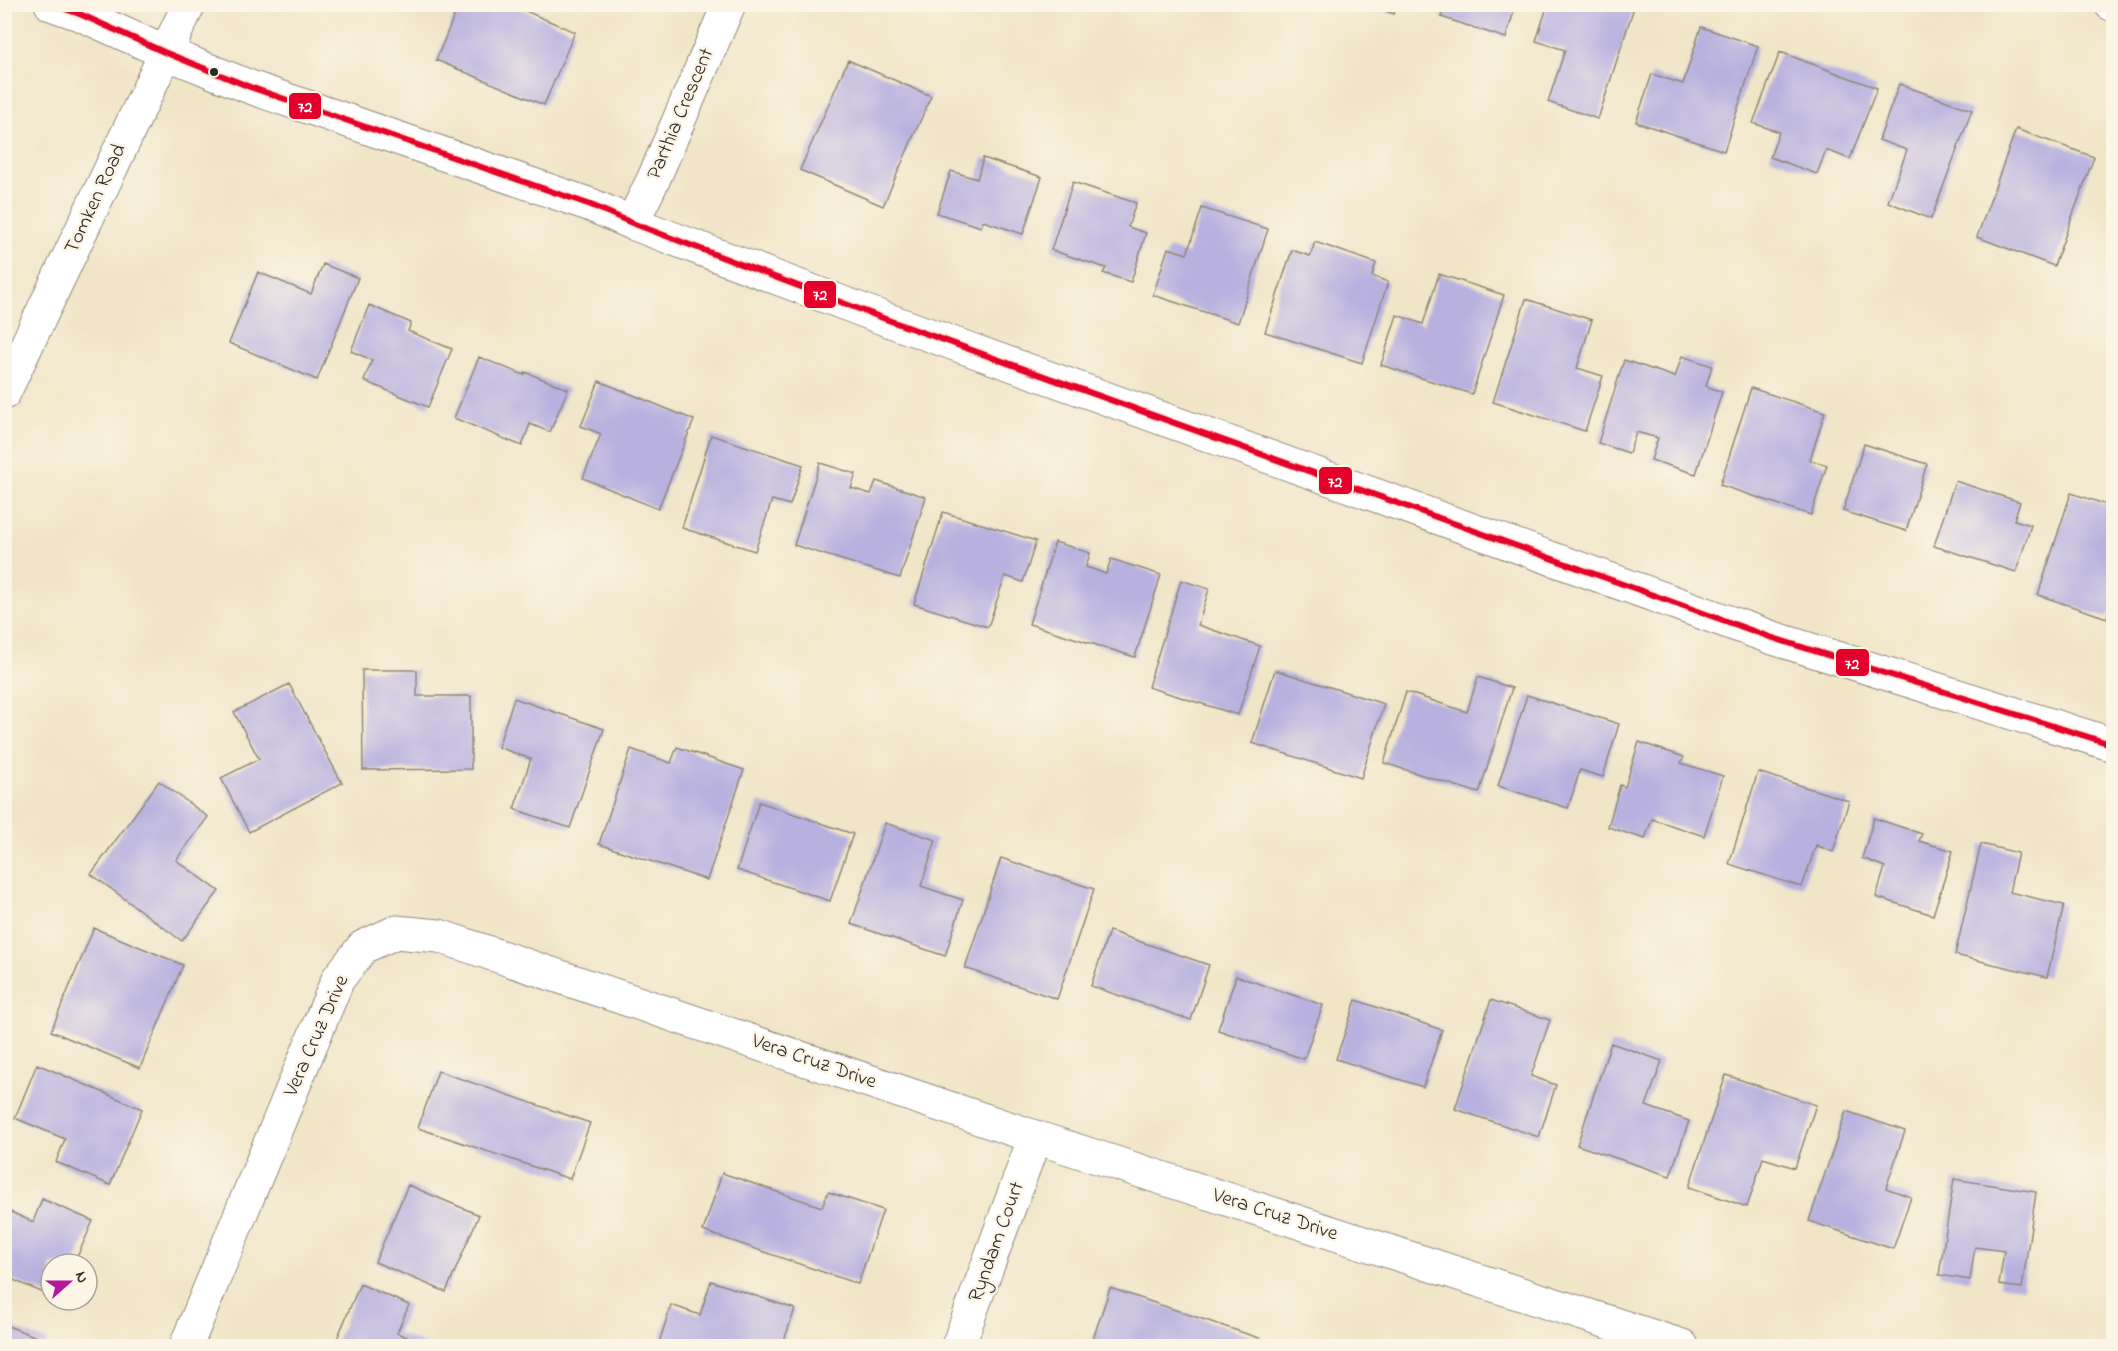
<svg xmlns="http://www.w3.org/2000/svg" width="2118" height="1351" font-family="'Indie Flower',sans-serif">
<style>
.building{fill:#b8b1df}
.lines{fill:none;stroke-linecap:round;stroke-linejoin:round}
.minor-casing{stroke:#8e887a;stroke-width:35}
.minor{stroke:#fff;stroke-width:33}
.bus-1-casing{stroke:#fcf5e5;stroke-width:10}
.bus-1{stroke:#e4002b;stroke-width:6}
.bus-dot{fill:#2b2b2b;stroke:#fcf5e5;stroke-width:2}
.labels{text-anchor:middle;dominant-baseline:central;stroke-width:5;stroke-linejoin:round;paint-order:stroke}
.street-label{font-size:21px;fill:#2b2b2b;stroke:#fcf5e5}
.line-badge{stroke:#fcf5e5;stroke-width:2}
.badge-label{font-size:16px;text-anchor:middle;font-weight:bold;fill:#fff}
</style>
<rect width="100%" height="100%" fill="#fcf5e5"/>
<filter id="ink" filterUnits="userSpaceOnUse"><feTurbulence type="fractalNoise" baseFrequency=".0167" numOctaves="2"/><feDisplacementMap in="SourceGraphic" scale="12" xChannelSelector="R" yChannelSelector="G"/><feConvolveMatrix kernelMatrix="1 2 1 2 8 2 1 2 1" color-interpolation-filters="sRGB"/></filter>
<filter id="wash" filterUnits="userSpaceOnUse"><feTurbulence type="fractalNoise" baseFrequency=".008" numOctaves="4" result="noise"/><feDisplacementMap in="SourceGraphic" scale="24" xChannelSelector="R" yChannelSelector="G"/><feGaussianBlur stdDeviation="1.35" result="paint"/><feColorMatrix in="noise" values="0 0 0 0 0 0 0 0 0 0 0 0 0 0 0 0 0 1.4 0 .05"/><feComposite in="paint" operator="in"/></filter>
<g filter="url(#wash)">
<rect width="100%" height="100%" fill="#f1e5c8"/>
<g id="blocks">
<path class="building" d="M 459,4 L 509,4 L 575,32 L 544,105 L 436,60 Z
M 1367,4 L 1397,4 L 1394,14 Z
M 1446,4 L 1516,4 L 1506,38 L 1441,17 Z
M 1548,4 L 1635,4 L 1598,119 L 1548,102 L 1565,50 L 1536,41 Z
M 1701,27 L 1758,46 L 1724,151 L 1636,122 L 1652,74 L 1683,84 Z
M 1780,52 L 1877,88 L 1850,159 L 1826,150 L 1817,174 L 1770,157 L 1779,132 L 1753,123 Z
M 848,60 L 931,96 L 883,206 L 800,170 Z
M 1899,84 L 1972,110 L 1931,219 L 1888,202 L 1907,150 L 1879,140 Z
M 2016,129 L 2094,157 L 2054,266 L 1977,237 Z
M 983,158 L 1042,177 L 1023,234 L 983,221 L 981,227 L 937,213 L 951,171 L 977,179 Z
M 1073,182 L 1136,203 L 1128,227 L 1146,233 L 1131,282 L 1103,273 L 1106,268 L 1051,250 Z
M 1202,208 L 1268,229 L 1238,323 L 1153,295 L 1168,248 L 1187,254 Z
M 1315,242 L 1376,263 L 1372,276 L 1388,282 L 1362,363 L 1265,332 L 1292,250 L 1310,256 Z
M 323,264 L 358,278 L 317,380 L 229,343 L 258,272 L 311,294 Z
M 1439,274 L 1504,295 L 1472,394 L 1381,365 L 1397,315 L 1423,324 Z
M 1526,299 L 1592,320 L 1577,368 L 1603,376 L 1585,431 L 1493,402 Z
M 369,305 L 411,323 L 408,331 L 452,349 L 428,407 L 364,381 L 372,360 L 351,351 Z
M 1682,356 L 1712,366 L 1706,386 L 1722,392 L 1696,474 L 1651,460 L 1658,438 L 1636,432 L 1629,453 L 1598,443 L 1624,360 L 1675,377 Z
M 479,357 L 524,375 L 525,372 L 568,389 L 550,432 L 530,424 L 522,446 L 454,418 Z
M 599,381 L 694,420 L 658,509 L 583,478 L 601,434 L 581,426 Z
M 1751,388 L 1825,412 L 1810,460 L 1827,465 L 1811,515 L 1720,485 Z
M 711,435 L 803,465 L 790,505 L 772,500 L 755,551 L 682,528 Z
M 1864,444 L 1927,464 L 1906,531 L 1843,511 Z
M 820,463 L 856,474 L 851,488 L 871,494 L 876,481 L 926,497 L 900,578 L 794,545 Z
M 1955,481 L 2020,502 L 2014,520 L 2031,525 L 2016,572 L 1934,546 Z
M 2071,493 L 2114,507 L 2114,615 L 2108,613 L 2107,618 L 2038,595 Z
M 943,512 L 1036,541 L 1023,582 L 1005,576 L 988,627 L 914,604 Z
M 1055,542 L 1090,553 L 1086,567 L 1106,574 L 1111,559 L 1161,575 L 1135,657 L 1029,624 Z
M 1181,580 L 1209,589 L 1198,625 L 1260,646 L 1238,715 L 1148,687 Z
M 362,670 L 417,670 L 417,696 L 471,696 L 471,769 L 363,770 Z
M 1275,670 L 1384,704 L 1361,778 L 1252,743 Z
M 1478,677 L 1512,688 L 1479,793 L 1384,763 L 1406,692 L 1467,712 Z
M 289,684 L 342,783 L 249,832 L 221,778 L 259,759 L 234,712 Z
M 1527,695 L 1619,724 L 1603,777 L 1580,770 L 1568,808 L 1498,786 Z
M 514,698 L 604,729 L 570,828 L 514,809 L 531,759 L 498,747 Z
M 1639,742 L 1684,757 L 1681,763 L 1723,776 L 1704,836 L 1652,819 L 1645,839 L 1608,827 L 1620,785 L 1625,787 Z
M 677,747 L 744,770 L 707,880 L 599,844 L 631,749 L 671,763 Z
M 1758,772 L 1849,801 L 1833,852 L 1816,845 L 1802,887 L 1729,864 Z
M 159,781 L 208,817 L 176,860 L 219,891 L 182,941 L 91,874 Z
M 759,802 L 853,834 L 830,901 L 737,870 Z
M 1874,818 L 1922,834 L 1919,841 L 1953,851 L 1933,915 L 1876,897 L 1885,867 L 1862,858 Z
M 885,823 L 936,840 L 921,886 L 963,900 L 945,956 L 851,924 Z
M 1981,844 L 2018,853 L 2009,892 L 2064,905 L 2047,977 L 1955,955 Z
M 1001,858 L 1094,889 L 1057,999 L 965,968 Z
M 94,928 L 183,965 L 140,1068 L 51,1031 Z
M 1109,931 L 1209,965 L 1191,1020 L 1091,986 Z
M 1236,976 L 1323,1005 L 1304,1059 L 1218,1030 Z
M 1356,1000 L 1442,1030 L 1423,1087 L 1336,1059 Z
M 1491,1000 L 1550,1020 L 1531,1076 L 1556,1085 L 1539,1137 L 1455,1109 Z
M 1611,1043 L 1662,1061 L 1646,1106 L 1689,1121 L 1670,1176 L 1577,1145 Z
M 37,1064 L 142,1109 L 110,1185 L 56,1162 L 65,1139 L 15,1118 Z
M 438,1071 L 590,1123 L 570,1179 L 418,1128 Z
M 1726,1075 L 1816,1105 L 1795,1168 L 1763,1158 L 1747,1207 L 1689,1187 Z
M 1846,1111 L 1905,1131 L 1886,1188 L 1911,1197 L 1893,1249 L 1809,1221 Z
M 722,1173 L 822,1207 L 828,1192 L 883,1210 L 858,1284 L 703,1231 Z
M 1954,1179 L 2036,1192 L 2022,1288 L 1999,1285 L 2004,1251 L 1975,1247 L 1970,1280 L 1939,1275 Z
M 408,1185 L 479,1215 L 446,1292 L 375,1262 Z
M 42,1199 L 93,1221 L 74,1264 L 51,1264 L 51,1296 L 4,1276 L 4,1209 L 33,1222 Z
M 711,1281 L 795,1309 L 782,1346 L 775,1346 L 760,1342 L 759,1346 L 658,1346 L 671,1305 L 700,1315 Z
M 360,1284 L 409,1305 L 397,1333 L 429,1346 L 334,1346 Z
M 1110,1288 L 1262,1339 L 1260,1346 L 1096,1346 L 1091,1345 Z
M 5,1325 L 47,1341 L 45,1346 L 5,1346 Z"/>
</g>
</g>
<g filter="url(#ink)">
<use href="#blocks" fill-opacity="0" stroke="#8e887a" stroke-width="1.5"/>
<g class="lines">
<defs>
<path id="minor" d="M 51,4 L 82,15 L 164,52 L 250,87 L 591,205 L 632,223 L 888,320 L 1770,637 L 2114,745
M 2111,4 L 2114,5
M 632,223 L 654,178 L 729,4
M 4,393 L 189,4
M 186,1346 L 338,979 L 363,947 L 396,932 L 439,936 L 1035,1137 L 1682,1346
M 958,1346 L 1035,1137"/>
</defs>
<use href="#minor" class="minor-casing"/>
<use href="#minor" class="minor"/>
<defs>
<path id="bus-1" d="M 51,4 L 82,15 L 164,52 L 250,87 L 591,205 L 632,223 L 888,320 L 1770,637 L 2114,745"/>
</defs>
<use href="#bus-1" class="bus-1-casing"/>
<use href="#bus-1" class="bus-1"/>
</g>
</g>
<circle class="bus-dot" cx="214" cy="72" r="5"/>
<g class="labels">
<g class="street-label">
<text transform="translate(681 114) rotate(-67)">Parthia Crescent</text>
<text transform="translate(96 199) rotate(-65)">Tomken Road</text>
<text transform="translate(317 1036) rotate(-66)">Vera Cruz Drive</text>
<text transform="translate(814 1062) rotate(19)">Vera Cruz Drive</text>
<text transform="translate(1275 1215) rotate(18)">Vera Cruz Drive</text>
<text transform="translate(997 1242) rotate(-70)">Ryndam Court</text>
</g>
</g>
<g class="line-badge">
<rect x="288" y="92" width="34" height="28" rx="6" fill="#e4002b"/>
<rect x="803" y="280" width="34" height="29" rx="6" fill="#e4002b"/>
<rect x="1318" y="466" width="35" height="29" rx="6" fill="#e4002b"/>
<rect x="1835" y="648" width="35" height="29" rx="6" fill="#e4002b"/>
</g>
<g class="badge-label">
<text x="305" y="112">72</text>
<text x="820" y="300">72</text>
<text x="1335" y="487">72</text>
<text x="1852" y="669">72</text>
</g>
<rect width="2118" height="1351" fill="none" stroke="#fcf5e5" stroke-width="24"/>
<g transform="translate(69 1282) rotate(69)"><circle r="28" fill="#fcf5e5" stroke="#a8a49b" stroke-width="1.5"/>
<path d="M0-4.5L10 22L0 15L-10 22Z" fill="#b5179e"/>
<text y="-9" font-size="16" font-weight="bold" text-anchor="middle" fill="#2b2b2b">N</text>
</g>
</svg>
